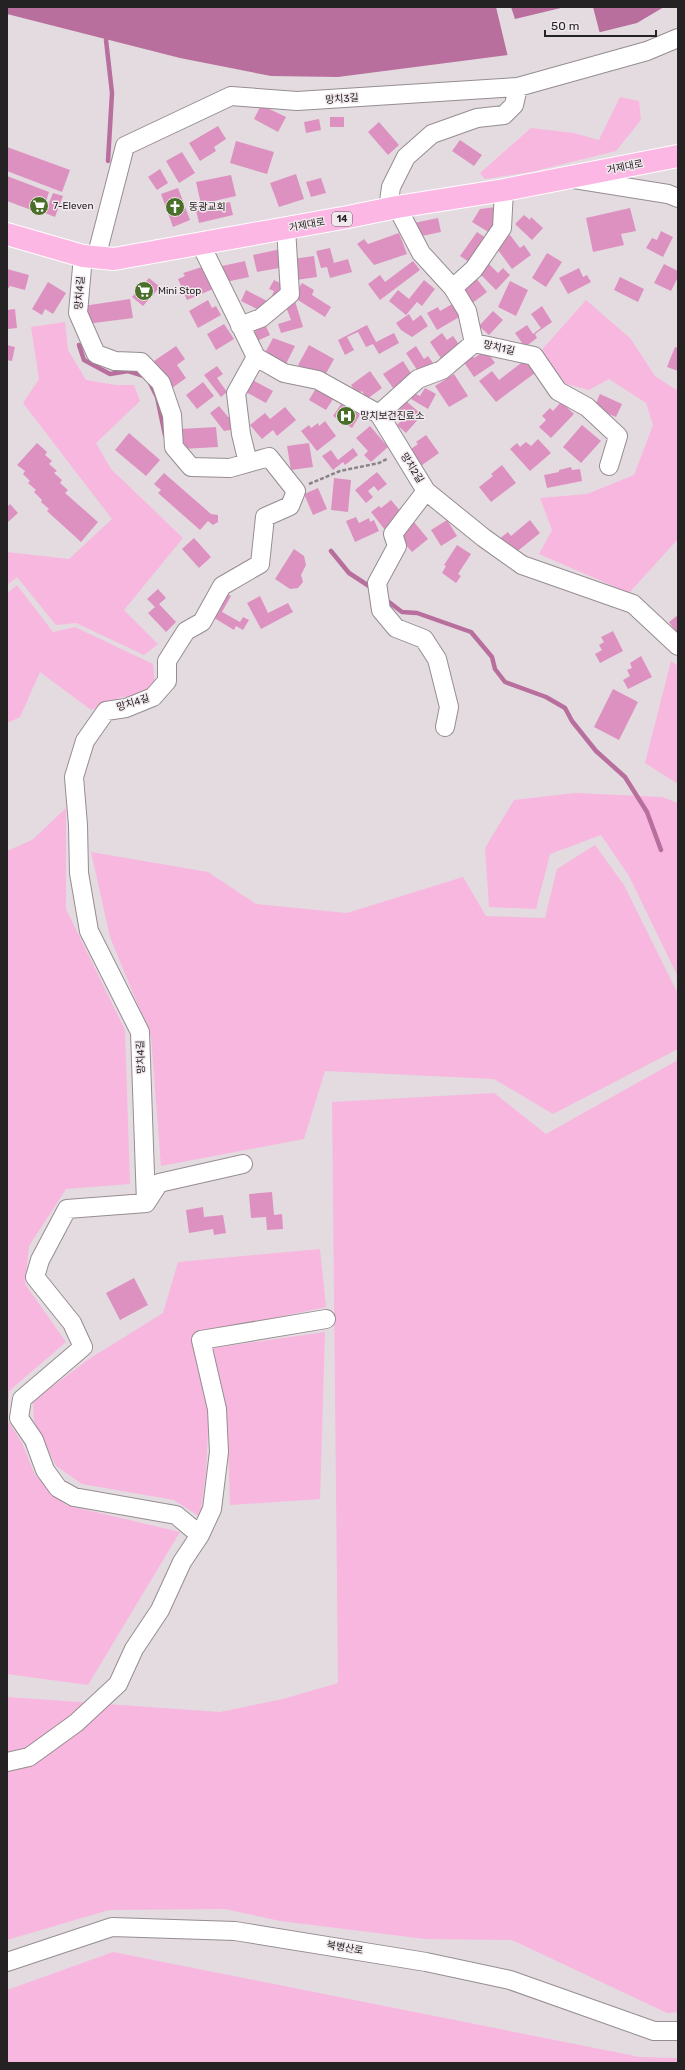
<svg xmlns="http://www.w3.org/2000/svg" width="685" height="2070" font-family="Rubik,'Noto Sans KR',sans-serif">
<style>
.green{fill:#f8b7de}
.water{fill:#b86f9d}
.pier{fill:#e4dbe0}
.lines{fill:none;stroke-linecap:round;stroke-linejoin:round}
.stream{stroke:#b86f9d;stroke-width:4.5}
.building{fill:#dd91c0}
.minor-casing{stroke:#958d91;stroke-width:20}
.major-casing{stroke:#fff;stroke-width:24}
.path{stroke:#898387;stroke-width:2.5;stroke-dasharray:4 2;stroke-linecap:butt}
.minor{stroke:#fff;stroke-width:18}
.major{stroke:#fdb7e4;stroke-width:22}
.labels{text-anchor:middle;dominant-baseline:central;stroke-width:3;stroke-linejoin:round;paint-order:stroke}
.shield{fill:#f1e9ed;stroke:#625e60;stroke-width:1}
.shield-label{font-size:9px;font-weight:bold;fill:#252224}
.street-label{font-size:10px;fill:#252224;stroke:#f1e9ed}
.poi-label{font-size:10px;fill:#252224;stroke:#f1e9ed;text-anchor:start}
</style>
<rect width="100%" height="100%" fill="#e4dbe0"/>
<path class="green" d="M 620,97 L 639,101 L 641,120 L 616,151 L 531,172 L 485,179 L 480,173 L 531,128 L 574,133 L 599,140 Z
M 586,300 L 630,338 L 655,376 L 678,391 L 678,539 L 629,593 L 539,554 L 552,530 L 540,498 L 587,494 L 634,475 L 653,425 L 646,403 L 609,379 L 589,390 L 566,384 L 540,352 Z
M 65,322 L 68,350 L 86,380 L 116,385 L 134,385 L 140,401 L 96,443 L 111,469 L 183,538 L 124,610 L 158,644 L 144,655 L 76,623 L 56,625 L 17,577 L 7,585 L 7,552 L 69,559 L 112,519 L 23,403 L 39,379 L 31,327 Z
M 17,585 L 53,632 L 75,627 L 153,664 L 155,683 L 141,697 L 121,697 L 91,710 L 40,672 L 20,717 L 7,723 L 7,593 Z
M 671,661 L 678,666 L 678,784 L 645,763 Z
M 575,793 L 662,797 L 678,803 L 678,977 L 629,876 L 601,835 L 550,854 L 536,909 L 489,907 L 485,848 L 514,800 Z
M 66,808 L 66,909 L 125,1030 L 130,1184 L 66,1189 L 29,1246 L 25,1284 L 66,1342 L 9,1391 L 8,1421 L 22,1443 L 35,1475 L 66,1505 L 180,1532 L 88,1685 L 7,1674 L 7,851 L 32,840 Z
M 595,845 L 624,885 L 678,994 L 678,1049 L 553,1114 L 494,1079 L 325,1071 L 304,1139 L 161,1166 L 151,1037 L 110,937 L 91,852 L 208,872 L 256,904 L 347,913 L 463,877 L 486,916 L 545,918 L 557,869 Z
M 678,1060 L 678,2012 L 667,2013 L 512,1940 L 425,1939 L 280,1921 L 225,1909 L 109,1910 L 7,1940 L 7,1697 L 220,1712 L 283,1699 L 338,1683 L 332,1102 L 494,1093 L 546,1134 Z
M 320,1249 L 326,1307 L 193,1335 L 209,1409 L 206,1472 L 200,1517 L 174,1500 L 82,1484 L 56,1466 L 34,1421 L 33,1401 L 89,1359 L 163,1313 L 178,1262 Z
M 325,1332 L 320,1499 L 230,1505 L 227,1414 L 213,1348 Z
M 113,1952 L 640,2057 L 678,2058 L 678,2063 L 7,2063 L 7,1990 Z"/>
<path class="water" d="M 7,7 L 664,7 L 637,23 L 508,55 L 338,77 L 271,76 L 180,58 L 7,14 Z"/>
<path class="pier" d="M 496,7 L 511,7 L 515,19 L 565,7 L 593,7 L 600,34 L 508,57 Z"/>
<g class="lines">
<path class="stream" d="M 106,40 L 112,93 L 108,161
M 79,345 L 84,360 L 110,374 L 128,371 L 144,376
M 150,383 L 157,397 L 165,435
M 331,551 L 349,573 L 372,588
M 385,599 L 402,612 L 417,613 L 471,632 L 492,657 L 495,669 L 505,682 L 546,697 L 565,708 L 572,721 L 596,751 L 625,777 L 647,812 L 661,850"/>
</g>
<path class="building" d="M 261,105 L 286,117 L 278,132 L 254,119 Z
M 330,117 L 344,117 L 344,127 L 330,127 Z
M 319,119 L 321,130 L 306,133 L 304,122 Z
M 379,122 L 399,145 L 388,155 L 368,132 Z
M 218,126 L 226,139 L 214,147 L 216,151 L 200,161 L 189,143 Z
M 460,140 L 482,155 L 474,166 L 452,151 Z
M 236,141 L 274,152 L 267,174 L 230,163 Z
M 7,147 L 70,170 L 62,192 L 7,171 Z
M 182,152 L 195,173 L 179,183 L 166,161 Z
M 160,169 L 168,183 L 157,190 L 148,177 Z
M 296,174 L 304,199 L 279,207 L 270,183 Z
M 231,175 L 236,196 L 201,204 L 196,182 Z
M 7,176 L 49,192 L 42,214 L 7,201 Z
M 321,178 L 326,193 L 311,197 L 306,182 Z
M 178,188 L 190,220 L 173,227 L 161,194 Z
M 53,193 L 63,196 L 55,217 L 45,213 Z
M 230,202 L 233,215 L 199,223 L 196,210 Z
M 496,207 L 498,220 L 490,233 L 472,222 L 480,209 Z
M 630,208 L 636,231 L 621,234 L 624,245 L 593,252 L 586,218 Z
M 524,215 L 530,220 L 531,217 L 543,228 L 532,240 L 515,224 Z
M 438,218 L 441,232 L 417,237 L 414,223 Z
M 661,231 L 673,237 L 663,257 L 646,248 L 652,238 L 657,240 Z
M 477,232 L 489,240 L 472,264 L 460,256 Z
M 399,233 L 407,254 L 374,265 L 357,244 L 364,239 L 368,244 Z
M 510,235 L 520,248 L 524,245 L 531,255 L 512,269 L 495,246 Z
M 330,248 L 334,263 L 348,259 L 352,272 L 330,278 L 327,267 L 321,268 L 316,251 Z
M 281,249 L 284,267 L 257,272 L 253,255 Z
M 547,253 L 562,262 L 546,287 L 532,278 Z
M 314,256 L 317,277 L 296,280 L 293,259 Z
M 245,261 L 249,277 L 226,282 L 222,266 Z
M 413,261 L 420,270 L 380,300 L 368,284 L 380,275 L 385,282 Z
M 488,263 L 498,273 L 503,268 L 510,275 L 496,290 L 478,272 Z
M 664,264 L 678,271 L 678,277 L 671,291 L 654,283 Z
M 202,267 L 213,289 L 187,300 L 178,279 L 185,276 L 183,273 Z
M 579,268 L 583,277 L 587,275 L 591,282 L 568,294 L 559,278 Z
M 7,269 L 29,275 L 25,290 L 10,286 L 7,290 Z
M 620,277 L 644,289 L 638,302 L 614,290 Z
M 149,278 L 160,287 L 143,306 L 132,297 Z
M 476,278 L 487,292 L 471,304 L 461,289 Z
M 274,280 L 286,286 L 261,311 L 241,301 L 246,290 L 269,302 L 274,291 L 269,289 Z
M 424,280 L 435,289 L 422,306 L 417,302 L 406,315 L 389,301 L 398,290 L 409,299 Z
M 510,281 L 528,290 L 516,316 L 498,307 Z
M 48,282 L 66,293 L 53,314 L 45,309 L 42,315 L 32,309 Z
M 302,283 L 314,290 L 312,295 L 331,307 L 325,317 L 293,297 Z
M 130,299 L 133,318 L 86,324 L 83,306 Z
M 208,300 L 212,308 L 216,306 L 221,315 L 198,328 L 189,311 Z
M 295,301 L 303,327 L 281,333 L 278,324 L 291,320 L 285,304 Z
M 454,303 L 461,316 L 437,330 L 427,313 L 438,307 L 440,311 Z
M 542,306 L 552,322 L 535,334 L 537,338 L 525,347 L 515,333 L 527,325 L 533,334 L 541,328 L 531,314 Z
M 15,309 L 17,328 L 7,329 L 7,310 Z
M 493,311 L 503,320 L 489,335 L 479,326 Z
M 409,314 L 413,321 L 421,315 L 428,326 L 412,337 L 401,330 L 396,323 Z
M 264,322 L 270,335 L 255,342 L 249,329 Z
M 224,324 L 234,339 L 216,350 L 207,334 Z
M 367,325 L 376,342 L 394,333 L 399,343 L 379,354 L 373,344 L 366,347 L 358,332 L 347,337 L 354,350 L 345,355 L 338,340 Z
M 442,333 L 447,340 L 453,336 L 461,347 L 442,360 L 430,342 Z
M 273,338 L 295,346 L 286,364 L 265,353 Z
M 7,345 L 15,347 L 12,361 L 7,360 Z
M 309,345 L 334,359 L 323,379 L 298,365 Z
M 176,346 L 185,359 L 177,365 L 186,378 L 172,388 L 154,361 Z
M 416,346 L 424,359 L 428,356 L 433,363 L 419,373 L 406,353 Z
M 675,347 L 678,348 L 678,371 L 667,367 Z
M 486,350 L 495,363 L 474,377 L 463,361 L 472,355 L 474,358 Z
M 525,360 L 535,373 L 496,402 L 479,381 L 492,371 L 499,380 Z
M 403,361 L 412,375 L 393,388 L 383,374 Z
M 217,366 L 223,374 L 217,378 L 227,392 L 221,397 L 204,375 Z
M 370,371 L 382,388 L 367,399 L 362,391 L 357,394 L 351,385 Z
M 454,374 L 468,396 L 449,407 L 435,386 Z
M 251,379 L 273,391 L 266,403 L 244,391 Z
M 203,382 L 214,396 L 197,409 L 186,395 Z
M 316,388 L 333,399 L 326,410 L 309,400 Z
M 425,388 L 436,394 L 428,409 L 411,399 L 414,393 L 420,396 Z
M 600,394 L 622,404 L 616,417 L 594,408 Z
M 405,400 L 422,415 L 406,433 L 397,425 L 401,421 L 393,415 Z
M 561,402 L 574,414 L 551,438 L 539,427 L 546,420 L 542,416 L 550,408 L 553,411 Z
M 341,404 L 360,415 L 352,428 L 333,416 Z
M 219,406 L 228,417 L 233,417 L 235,429 L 224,431 L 210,413 Z
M 285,407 L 296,420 L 277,436 L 273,430 L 262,439 L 250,425 L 265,413 L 270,419 Z
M 325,421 L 336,436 L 317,451 L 301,431 L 309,425 L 311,428 L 318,423 L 319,426 Z
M 582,425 L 601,441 L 581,463 L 563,447 Z
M 370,426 L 388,447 L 371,462 L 364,455 L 368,451 L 356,438 Z
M 216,427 L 218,447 L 182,449 L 181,429 Z
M 129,433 L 160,460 L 146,476 L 115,450 Z
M 426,435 L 439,453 L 418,468 L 407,452 L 418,444 L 416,442 Z
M 538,439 L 551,453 L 530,471 L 510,449 L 517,443 L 520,447 L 526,442 L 531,446 Z
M 37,443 L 47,452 L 45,455 L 52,461 L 49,464 L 57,471 L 54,473 L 62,480 L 60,483 L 68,490 L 65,493 L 98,522 L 81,542 L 47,511 L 49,509 L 41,502 L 42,500 L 34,492 L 36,490 L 28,483 L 30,481 L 23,474 L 25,471 L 17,465 Z
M 309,443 L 313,467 L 291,470 L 287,446 Z
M 353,448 L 358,455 L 345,465 L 343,462 L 333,470 L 322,456 L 331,450 L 338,460 Z
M 502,465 L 516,483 L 491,502 L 479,487 L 493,476 L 491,474 Z
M 571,467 L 572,470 L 580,469 L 582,481 L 547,488 L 544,475 L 559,472 L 559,470 Z
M 377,472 L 387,484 L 378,491 L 374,486 L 368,491 L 373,497 L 366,503 L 355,490 Z
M 164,473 L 211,514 L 218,515 L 218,522 L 213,525 L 208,521 L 200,530 L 158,493 L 161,490 L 154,484 Z
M 334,478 L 351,480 L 348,512 L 331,510 Z
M 318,488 L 327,509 L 313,515 L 304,494 Z
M 391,500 L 402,513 L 389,523 L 391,525 L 385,530 L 371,512 L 379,506 L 381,508 Z
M 10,504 L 18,513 L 7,523 L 7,507 Z
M 356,517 L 359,523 L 369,518 L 370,522 L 374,520 L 379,531 L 355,542 L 346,521 Z
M 447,520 L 457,536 L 441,546 L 431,530 Z
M 530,520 L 540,533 L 514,554 L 498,540 L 508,532 L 511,536 Z
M 414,522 L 428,539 L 412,552 L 398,536 Z
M 194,538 L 211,557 L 199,568 L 182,549 Z
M 457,545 L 471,554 L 458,574 L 461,576 L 456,583 L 442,573 L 446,566 L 444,565 Z
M 294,549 L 304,556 L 306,565 L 301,575 L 303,582 L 298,588 L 290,589 L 275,579 Z
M 158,589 L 166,598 L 159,604 L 176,622 L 166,632 L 148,613 L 155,607 L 147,599 Z
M 224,592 L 231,596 L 222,612 L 240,622 L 243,617 L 249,620 L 243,630 L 236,626 L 234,630 L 211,616 Z
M 260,596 L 268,613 L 288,603 L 293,612 L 261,629 L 247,603 Z
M 678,615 L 678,634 L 669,622 Z
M 613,631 L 623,651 L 600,663 L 595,654 L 602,650 L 599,645 L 604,642 L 601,637 Z
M 641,656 L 652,677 L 628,689 L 623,680 L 630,676 L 627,670 L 632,668 L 630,663 Z
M 613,689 L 638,702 L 619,740 L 594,727 Z
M 272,1192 L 274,1215 L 282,1214 L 283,1229 L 267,1230 L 266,1217 L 251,1218 L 249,1194 Z
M 203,1207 L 204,1217 L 223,1215 L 226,1233 L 214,1235 L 213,1229 L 189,1233 L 186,1210 Z
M 134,1278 L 148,1305 L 120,1320 L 106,1293 Z"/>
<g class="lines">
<defs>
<path id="minor" d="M 574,179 L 668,194 L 678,198
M 397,207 L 421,253 L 453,288 L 467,311 L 474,343 L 534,356 L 558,391 L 587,407 L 618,436 L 609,466
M 388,209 L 391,187 L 406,157 L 432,134 L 477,118 L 504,115 L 514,105 L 518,87
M 200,243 L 256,357 L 284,373 L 318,380 L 379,414 L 426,491 L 484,538 L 522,565 L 633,604 L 678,646
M 83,256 L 78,313 L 96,354 L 115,361 L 141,362 L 161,383 L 172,415 L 174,447 L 191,467 L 230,468 L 269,457 L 296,491 L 290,506 L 265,517 L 260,564 L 222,586 L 202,622 L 186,631 L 167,661 L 167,681 L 153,697 L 126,708 L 106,711 L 85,741 L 74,777 L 78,825 L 79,873 L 89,931 L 140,1032 L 146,1203
M 96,258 L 125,146 L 231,96 L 297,101 L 518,87 L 647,51 L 678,38
M 453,288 L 474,269 L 502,228 L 504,190
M 240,326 L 261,318 L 290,294 L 286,228
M 379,414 L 418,379 L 442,370 L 474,343
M 248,463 L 241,434 L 236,393 L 256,357
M 426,491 L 393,534 L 397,546 L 377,583 L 381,610 L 396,628 L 424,639 L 437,659 L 449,707 L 445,727
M 200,1535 L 176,1515 L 74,1497 L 58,1488 L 45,1470 L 34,1440 L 19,1418 L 22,1399 L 83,1347 L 72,1323 L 35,1277 L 40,1260 L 67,1209 L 146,1203 L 159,1183 L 243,1164
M 7,1762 L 29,1757 L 76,1723 L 118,1684 L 134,1649 L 160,1610 L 182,1562 L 200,1535 L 212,1509 L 219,1452 L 217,1409 L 201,1340 L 326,1319
M 7,1962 L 112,1927 L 235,1931 L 426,1962 L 510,1980 L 654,2031 L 678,2031"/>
<path id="major" d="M 7,234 L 83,256 L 114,259 L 348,217 L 397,207 L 504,190 L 678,156"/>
</defs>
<use href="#minor" class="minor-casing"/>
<use href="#major" class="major-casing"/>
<path class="path" d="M 309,484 L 340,471 L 379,463 L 387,459"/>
<use href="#minor" class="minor"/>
<use href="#major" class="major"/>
</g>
<defs>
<symbol id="supermarket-disc" viewBox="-11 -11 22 22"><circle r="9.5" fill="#4a6f28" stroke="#f1e9ed"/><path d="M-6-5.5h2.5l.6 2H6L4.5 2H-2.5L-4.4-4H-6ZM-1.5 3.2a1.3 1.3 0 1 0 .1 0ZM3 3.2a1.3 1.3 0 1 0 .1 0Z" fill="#fff"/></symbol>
<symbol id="church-disc" viewBox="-11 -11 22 22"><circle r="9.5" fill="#4a6f28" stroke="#f1e9ed"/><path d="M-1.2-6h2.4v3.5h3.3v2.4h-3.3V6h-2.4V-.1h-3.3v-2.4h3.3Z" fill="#fff"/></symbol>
<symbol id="hospital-disc" viewBox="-11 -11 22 22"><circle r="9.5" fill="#4a6f28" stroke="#f1e9ed"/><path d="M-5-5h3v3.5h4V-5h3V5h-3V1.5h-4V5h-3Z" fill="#fff"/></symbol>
</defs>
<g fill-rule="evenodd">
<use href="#supermarket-disc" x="28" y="195" width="22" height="22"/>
<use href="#church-disc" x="164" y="196" width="22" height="22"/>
<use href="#supermarket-disc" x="133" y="280" width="22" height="22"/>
<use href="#hospital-disc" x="335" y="405" width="22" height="22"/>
</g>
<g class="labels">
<rect class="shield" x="332" y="212" width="20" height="14" rx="3"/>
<g class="shield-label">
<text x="342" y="219">14</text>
</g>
<g class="street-label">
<text transform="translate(342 99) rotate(-4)">망치3길</text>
<text transform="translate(625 167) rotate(-11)">거제대로</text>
<text transform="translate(307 225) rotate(-10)">거제대로</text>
<text transform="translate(80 293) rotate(-86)">망치4길</text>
<text transform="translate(499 348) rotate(13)">망치1길</text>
<text transform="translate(412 468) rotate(58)">망치2길</text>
<text transform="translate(133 703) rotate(-17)">망치4길</text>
<text transform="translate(141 1057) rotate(-92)">망치4길</text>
<text transform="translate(345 1948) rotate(9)">북병산로</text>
</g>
<g class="poi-label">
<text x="53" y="206">7-Eleven</text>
<text x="189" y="207">동광교회</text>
<text x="158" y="291">Mini Stop</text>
<text x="360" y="416">망치보건진료소</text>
</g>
</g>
<rect width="685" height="2070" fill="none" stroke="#252224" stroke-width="16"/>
<path d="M545 30v6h111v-6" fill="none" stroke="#252224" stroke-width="2"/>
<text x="551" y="30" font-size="12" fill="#252224" stroke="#f1e9ed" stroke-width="3" paint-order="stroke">50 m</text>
</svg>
